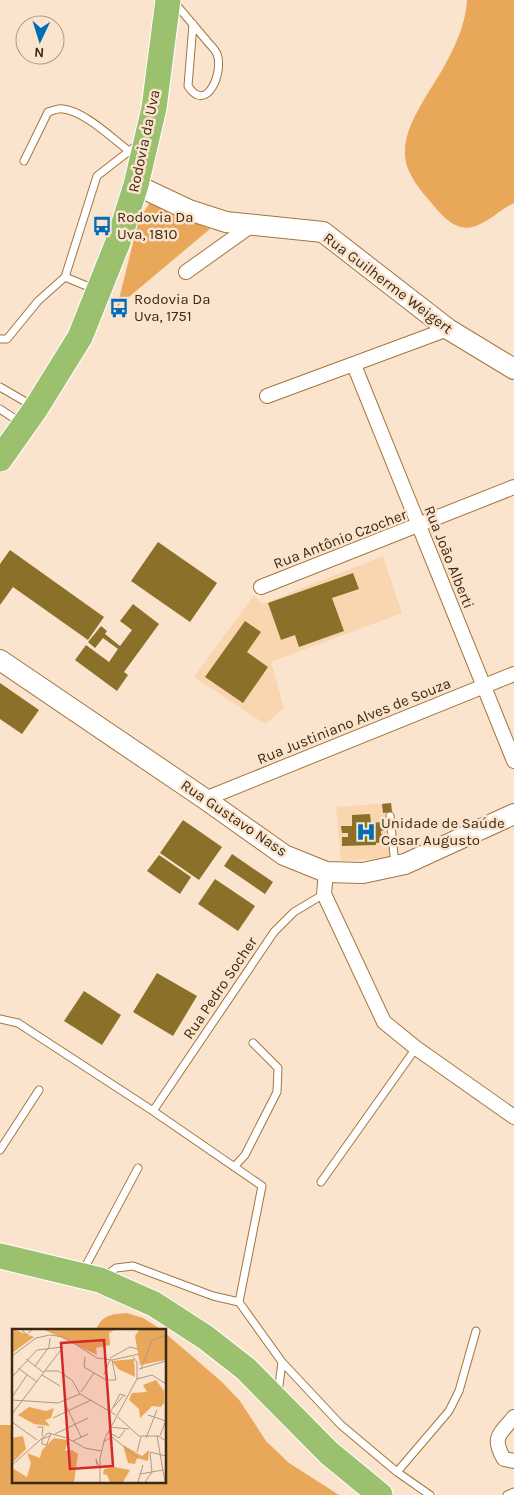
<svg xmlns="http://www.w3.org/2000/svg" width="514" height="1495" font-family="Karla,sans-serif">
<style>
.built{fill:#f9d6b0}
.green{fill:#e9a75a}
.building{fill:#8a7028}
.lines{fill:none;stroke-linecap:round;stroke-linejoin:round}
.lane-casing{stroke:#a5753c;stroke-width:9}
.street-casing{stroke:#a5753c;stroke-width:16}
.secondary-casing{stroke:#a5753c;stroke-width:22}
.highway-casing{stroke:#fff;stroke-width:27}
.lane{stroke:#fff;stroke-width:7}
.street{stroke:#fff;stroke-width:14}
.secondary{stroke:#fff;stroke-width:20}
.highway{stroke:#9bc16e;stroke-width:25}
.labels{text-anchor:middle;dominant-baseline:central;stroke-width:5;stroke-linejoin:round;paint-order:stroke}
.street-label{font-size:15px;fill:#3d2911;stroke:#fae4ce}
.poi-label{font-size:15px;fill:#3d2911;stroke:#fae4ce;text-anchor:start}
.inset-road{fill:none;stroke:#ae9982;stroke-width:1}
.view{fill:#d62828;fill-opacity:0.15;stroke:#d62828;stroke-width:2.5}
.inset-edge{fill:none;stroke:#3d2911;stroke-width:2.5}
</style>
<rect width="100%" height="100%" fill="#fae4ce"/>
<path class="built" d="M 383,556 L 402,613 L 271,662 L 284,708 L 265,724 L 194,677 L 254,595 L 262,604 Z
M 392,803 L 396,857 L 341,861 L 336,807 Z"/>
<path class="green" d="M 467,0 L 514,0 L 514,203 C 501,209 491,220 478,225 C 457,235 441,215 429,200 C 418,187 405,171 405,154 C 403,124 434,87 447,61 C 457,43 466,21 467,0 Z
M 151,201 L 210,229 L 117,307 L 139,219 Z
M 127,1313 L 143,1318 L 162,1330 L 96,1330 C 101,1315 113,1314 127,1313 Z
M 165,1333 L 222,1382 L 240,1401 L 266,1441 L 289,1463 L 339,1495 L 0,1495 L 0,1425 L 14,1425 L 14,1481 L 165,1481 Z"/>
<path class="building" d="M 158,542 L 217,583 L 190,622 L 131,581 Z
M 10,550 L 104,617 L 88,640 L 13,587 L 0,605 L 0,564 Z
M 353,573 L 359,589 L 332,598 L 344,631 L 299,647 L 295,635 L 281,640 L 268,603 Z
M 133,604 L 159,624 L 124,672 L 128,675 L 117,691 L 75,660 L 86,645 L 109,662 L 118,649 L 103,638 L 95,648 L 88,642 L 101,626 L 107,631 L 105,634 L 120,646 L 132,630 L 120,621 Z
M 245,621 L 261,632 L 247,652 L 268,667 L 243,703 L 205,677 Z
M 0,683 L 39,710 L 22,734 L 0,719 Z
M 391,803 L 392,812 L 383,813 L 382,804 Z
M 370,814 L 371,823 L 383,822 L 384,830 L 381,831 L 381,834 L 384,834 L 384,842 L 376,843 L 376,845 L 342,846 L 342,837 L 348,837 L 348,833 L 342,833 L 341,826 L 352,826 L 352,815 Z
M 183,820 L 222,847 L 199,880 L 160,853 Z
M 232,854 L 273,882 L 265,894 L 224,866 Z
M 159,855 L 191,877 L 180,894 L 147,871 Z
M 215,879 L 255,906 L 238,931 L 198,904 Z
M 157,973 L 197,996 L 173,1036 L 133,1012 Z
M 84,991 L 121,1015 L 102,1045 L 64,1021 Z"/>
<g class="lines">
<defs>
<path id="lane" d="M 174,2 C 185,15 196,28 207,41 C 210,45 215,49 217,54 C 224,71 207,115 188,86 L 193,24
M 24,161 L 48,112 C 53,111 57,108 63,109 C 84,111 112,138 129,151
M 65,277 L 97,176 L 137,145
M 0,339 L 7,339 L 38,301 L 65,277 L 94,289
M 0,387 L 31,405
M 0,409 L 21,423
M 390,816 L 395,865
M 0,1019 L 18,1023 L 153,1111 L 262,1186 L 239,1302
M 153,1111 L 274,932 L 294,912 L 324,894
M 0,1150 L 39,1090
M 234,1167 L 245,1155 L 277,1092 L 278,1068 L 253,1043
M 321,1182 L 416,1048
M 83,1271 L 138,1168
M 104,1277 L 116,1268 L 133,1266 L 213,1296 L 239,1302 L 282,1362 L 278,1393
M 282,1362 L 341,1425 L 397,1472 L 430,1495
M 397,1472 L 449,1411 L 459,1391 L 476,1331
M 507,1495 L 514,1492"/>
<path id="street" d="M 186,272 L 252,225
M 354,365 L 514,761
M 267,396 L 448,329
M 261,587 L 514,487
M 205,799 L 514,674
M 326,872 L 324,894 L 384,1022 L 416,1048 L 514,1117
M 514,1417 C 500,1434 491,1437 504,1459 L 514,1461"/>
<path id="secondary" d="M 136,185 L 189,210 L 226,222 L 323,232 L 448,329 L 514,369
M 0,660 L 205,799 L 284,855 L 326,872 L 363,873 L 405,864 L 514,814"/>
<path id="highway" d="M 0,459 L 36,408 L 80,337 L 118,242 L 136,185 L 154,108 L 168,0
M 0,1256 L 100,1280 L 154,1304 L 205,1337 L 246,1369 L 329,1453 L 380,1495"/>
</defs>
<use href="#lane" class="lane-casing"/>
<use href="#street" class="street-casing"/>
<use href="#secondary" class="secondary-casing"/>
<use href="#highway" class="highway-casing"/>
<use href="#lane" class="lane"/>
<use href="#street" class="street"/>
<use href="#secondary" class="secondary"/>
<use href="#highway" class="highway"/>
</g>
<defs>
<symbol id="bus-bare" viewBox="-9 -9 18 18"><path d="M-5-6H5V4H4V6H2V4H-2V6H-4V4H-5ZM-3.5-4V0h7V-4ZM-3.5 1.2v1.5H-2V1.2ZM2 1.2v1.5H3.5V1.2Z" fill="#006db8" stroke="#fae4ce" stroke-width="2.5" paint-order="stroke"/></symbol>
<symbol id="hospital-bare" viewBox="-9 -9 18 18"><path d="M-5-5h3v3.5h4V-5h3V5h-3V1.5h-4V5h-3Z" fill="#006db8" stroke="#fae4ce" stroke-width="2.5" paint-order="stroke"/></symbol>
</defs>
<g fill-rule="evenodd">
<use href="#bus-bare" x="88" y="212" width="28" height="28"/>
<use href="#bus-bare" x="105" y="294" width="28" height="28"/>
<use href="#hospital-bare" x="352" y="818" width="28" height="28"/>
</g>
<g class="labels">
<g class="street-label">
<text transform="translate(144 141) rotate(-78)">Rodovia da Uva</text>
<text transform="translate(388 283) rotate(37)">Rua Guilherme Weigert</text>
<text transform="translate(340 539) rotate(-21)">Rua Antônio Czocher</text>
<text transform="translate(449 557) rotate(68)">Rua João Alberti</text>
<text transform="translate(354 721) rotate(-22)">Rua Justiniano Alves de Souza</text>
<text transform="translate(234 818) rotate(34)">Rua Gustavo Nass</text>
<text transform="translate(220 988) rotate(-56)">Rua Pedro Socher</text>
</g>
<g class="poi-label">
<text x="117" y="217">Rodovia Da<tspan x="117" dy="17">Uva, 1810</tspan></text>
<text x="134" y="299">Rodovia Da<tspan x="134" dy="17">Uva, 1751</tspan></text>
<text x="381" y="823">Unidade de Saúde<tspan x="381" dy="17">Cesar Augusto</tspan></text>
</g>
</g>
<g transform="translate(12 1329)">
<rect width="154" height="154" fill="#fae4ce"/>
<path d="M 0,0 L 22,8 L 0,24 ZM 104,0 L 97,4 L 98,16 L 84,19 L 85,26 L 33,1 ZM 128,0 L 154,0 L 154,31 L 128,36 L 123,7 ZM 122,30 L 123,48 L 106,40 L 100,32 ZM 144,51 L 152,62 L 152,74 L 149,78 L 140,77 L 128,89 L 127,80 L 117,71 L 120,64 L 135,63 L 131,56 ZM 17,78 L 34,82 L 42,79 L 39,89 L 33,91 L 38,97 L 22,95 L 6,86 ZM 11,107 L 14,120 L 0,134 L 0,109 ZM 42,109 L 56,111 L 53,122 L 60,121 L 66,125 L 62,153 L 0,153 L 0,139 L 15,148 L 19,134 L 15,124 L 28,129 L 30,121 ZM 111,116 L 130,127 L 137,121 L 136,132 L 125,129 L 123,135 L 116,134 ZM 103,138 L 118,141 L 111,153 L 98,153 L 95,146 L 91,145 L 92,140 Z" fill="#e9a75a"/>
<path class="inset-road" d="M 10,0 L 14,6 L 21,0M 0,27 L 24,9 L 38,6 L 52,8 L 85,29 L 100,31 L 127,25M 73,28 L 72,38 L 94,51 L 104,51 L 100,31M 98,29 L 118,18 L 126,20M 14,30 L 32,44M 23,37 L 37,18 L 38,9M 6,39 L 25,53M 127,40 L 154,32M 129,40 L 140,11 L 154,6M 33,42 L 46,42 L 60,51 L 68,65M 92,45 L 98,31M 30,46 L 48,57M 0,48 L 25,21 L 51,18 L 0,85M 125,50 L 140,46 L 154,55M 69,63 L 82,44M 0,68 L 15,46M 0,71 L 46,74 L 68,65 L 104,86M 52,72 L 69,108M 102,78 L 112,66M 99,82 L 108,65 L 114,67M 136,86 L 154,92M 106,88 L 127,107 L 146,107 L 154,112M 41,89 L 79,71M 0,93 L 25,111M 25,98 L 31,98 L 30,107M 98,98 L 117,100M 96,103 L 107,109 L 113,101M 43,105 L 76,89M 38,107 L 30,110 L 30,115 L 35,116 L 36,112 L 38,107 L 39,104M 145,107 L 153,153M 148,107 L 154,91M 134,109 L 145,81M 61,112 L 76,105M 91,113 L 100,108 L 126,129M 125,123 L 129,108M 0,136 L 36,104 L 55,109 L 73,119 L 89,122M 85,136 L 84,130 L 87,139M 128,145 L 151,141M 88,153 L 88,129 L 93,109 L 125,50 L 125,33 L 121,28M 126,153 L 131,136M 133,153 L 140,143 L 138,123 L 154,127"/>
<path class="view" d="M 92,11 L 101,137 L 58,140 L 49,14 Z"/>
<rect width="154" height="154" class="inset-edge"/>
</g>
<g transform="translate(40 40) rotate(184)"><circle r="24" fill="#fae4ce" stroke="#ae9982"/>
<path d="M0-4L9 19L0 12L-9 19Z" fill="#006db8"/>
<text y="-8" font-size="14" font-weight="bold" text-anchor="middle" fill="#3d2911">N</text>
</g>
</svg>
